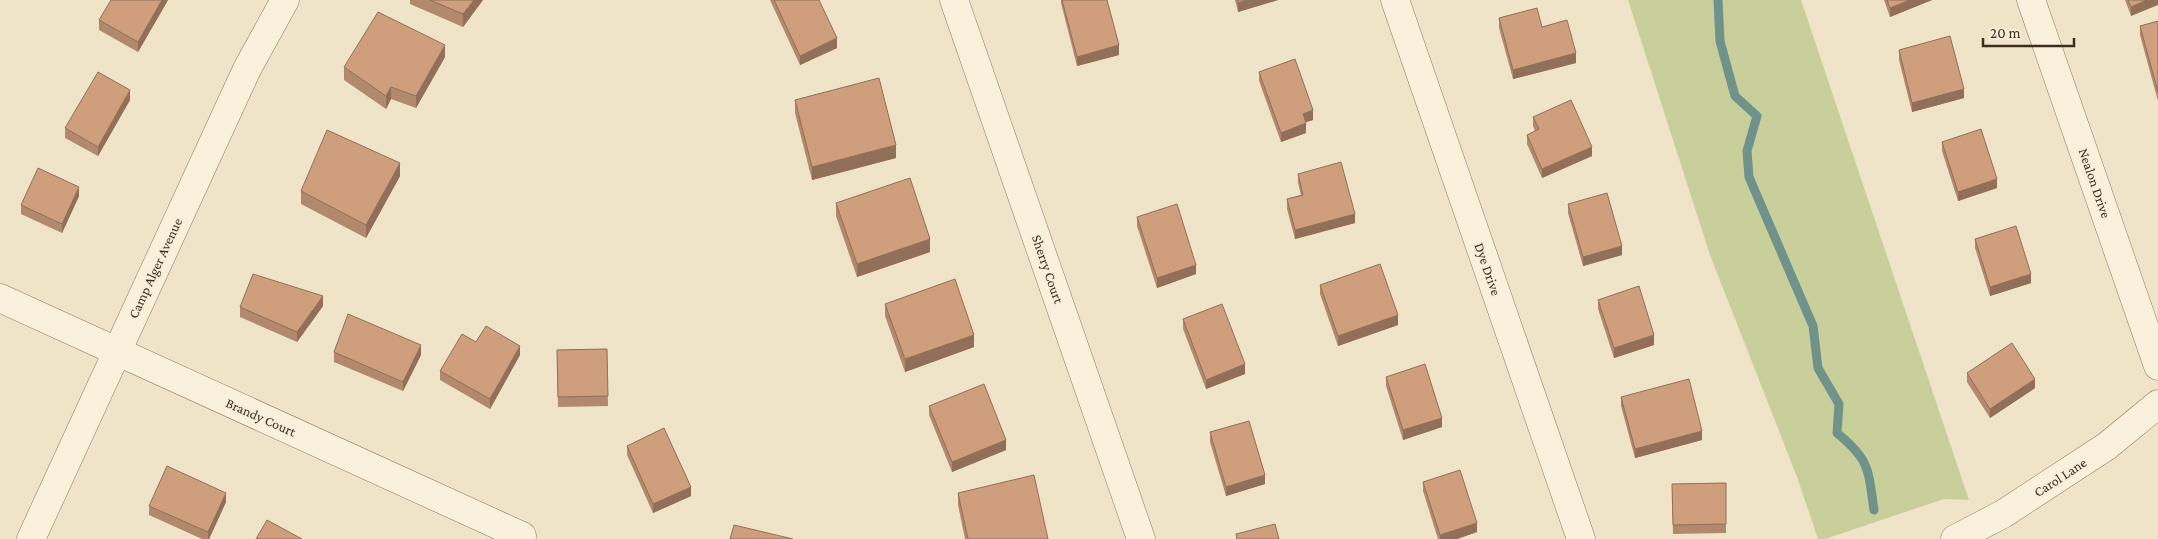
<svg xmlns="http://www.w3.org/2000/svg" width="2158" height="539" font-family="'Crimson Pro',serif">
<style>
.green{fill:#c9cf9b}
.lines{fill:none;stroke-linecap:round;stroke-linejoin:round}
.stream{stroke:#6f938a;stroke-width:9}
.minor-casing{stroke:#8d765c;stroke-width:29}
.minor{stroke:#faf1dc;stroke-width:28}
.wall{fill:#b2896c}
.shaded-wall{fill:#916f58}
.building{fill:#cf9f7d;stroke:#916f58}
.labels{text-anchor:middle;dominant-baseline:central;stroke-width:4.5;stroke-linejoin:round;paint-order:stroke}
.street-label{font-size:14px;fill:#3d2e20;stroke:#f7eed8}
</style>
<rect width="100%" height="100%" fill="#f0e4c8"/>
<path class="green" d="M 1628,0 L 1801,0 L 1969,500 L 1944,499 L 1825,539 L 1818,539 L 1797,477 L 1710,255 Z"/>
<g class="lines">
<path class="stream" d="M 1718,0 L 1720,41 L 1735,96 L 1757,116 L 1747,151 L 1749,177 L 1813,326 L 1818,368 L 1839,404 L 1837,433 C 1870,460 1868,469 1874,510"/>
<defs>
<path id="minor" d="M 954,0 L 1141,539
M 1395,0 L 1581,539
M 2031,0 L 2158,366
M 0,298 L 522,536
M 31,539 L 247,69 L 285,0
M 1955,539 L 2003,514 L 2107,446 L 2158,404"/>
</defs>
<use href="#minor" class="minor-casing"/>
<use href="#minor" class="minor"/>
</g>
<path class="wall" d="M 168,0 L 138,52 L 99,30 L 99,20 Z
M 410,0 L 483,0 L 463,27 L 410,4 Z
M 770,0 L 819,0 L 837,48 L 800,65 Z
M 1061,0 L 1107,0 L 1119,55 L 1077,66 L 1061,3 Z
M 1235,0 L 1278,0 L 1238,12 Z
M 1884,0 L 1932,0 L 1890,17 Z
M 2125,0 L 2158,0 L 2131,16 Z
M 1499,18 L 1542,27 L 1576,63 L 1513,79 L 1499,28 Z
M 2158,21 L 2158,101 L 2140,35 L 2140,26 Z
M 1899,50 L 1964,98 L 1912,112 L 1899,60 Z
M 445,57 L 416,108 L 391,99 L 386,109 L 344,80 L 344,67 Z
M 1259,72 L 1313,120 L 1305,122 L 1306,133 L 1281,142 L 1259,81 Z
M 130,100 L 98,156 L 65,138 L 65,128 Z
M 795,100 L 896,158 L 812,180 L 795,113 Z
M 1533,117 L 1592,156 L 1542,178 L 1527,144 L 1527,135 L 1535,131 L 1533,126 Z
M 1942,142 L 1997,188 L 1958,201 L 1942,151 Z
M 1298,174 L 1355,223 L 1295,239 L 1287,209 L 1287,199 L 1301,195 L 1298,183 Z
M 400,176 L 366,238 L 301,204 L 301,191 Z
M 79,196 L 62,233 L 21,214 L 21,205 Z
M 836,203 L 930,252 L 857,277 L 836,216 Z
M 1568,204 L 1622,255 L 1583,266 L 1568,213 Z
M 1137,217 L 1196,274 L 1157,288 L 1137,226 Z
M 1975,239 L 2031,283 L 1990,296 L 1975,248 Z
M 1320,285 L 1398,325 L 1338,346 L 1320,294 Z
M 1598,300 L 1654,345 L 1614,358 L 1598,309 Z
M 885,304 L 974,347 L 905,372 L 885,316 Z
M 323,306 L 297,342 L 240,317 L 240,307 Z
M 1183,319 L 1245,374 L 1206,389 L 1183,329 Z
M 476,342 L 520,355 L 490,409 L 440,380 L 440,371 Z
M 607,349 L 608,406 L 558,407 L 557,350 Z
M 334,352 L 421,355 L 403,391 L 334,362 Z
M 1967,373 L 2035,388 L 1990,418 L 1967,382 Z
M 1386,377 L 1442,427 L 1403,440 L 1386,386 Z
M 1621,397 L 1702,440 L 1635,458 L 1621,406 Z
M 929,406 L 1006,450 L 952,472 L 929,415 Z
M 1210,432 L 1265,484 L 1226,496 L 1210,442 Z
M 627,446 L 691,496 L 653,513 L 627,455 Z
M 1423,482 L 1477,532 L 1457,539 L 1438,539 L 1423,491 Z
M 1726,483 L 1726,533 L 1673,534 L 1672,484 Z
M 958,493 L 1048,539 L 965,539 L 958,505 Z
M 226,502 L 209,539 L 202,539 L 149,515 L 149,506 Z"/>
<path class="shaded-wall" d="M 162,0 L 168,0 L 138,52 L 138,42 Z
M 474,0 L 483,0 L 463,27 L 463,14 Z
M 1247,0 L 1278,0 L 1238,12 L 1238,3 Z
M 1910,0 L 1932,0 L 1890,17 L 1890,8 Z
M 2147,0 L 2158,0 L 2158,5 L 2131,16 L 2131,7 Z
M 837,38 L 837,48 L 800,65 L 800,56 Z
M 445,45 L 445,57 L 416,108 L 416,96 Z
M 1119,45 L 1119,55 L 1077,66 L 1077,57 Z
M 1576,53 L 1576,63 L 1513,79 L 1513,70 Z
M 391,87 L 391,99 L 386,109 L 386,96 Z
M 1964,89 L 1964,98 L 1912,112 L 1912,103 Z
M 130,90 L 130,100 L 98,156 L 98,147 Z
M 1313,110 L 1313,120 L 1303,123 L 1303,114 Z
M 1306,123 L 1306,133 L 1281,142 L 1281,133 Z
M 896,145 L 896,158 L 812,180 L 812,167 Z
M 1592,147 L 1592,156 L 1542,178 L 1542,169 Z
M 400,163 L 400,176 L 366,238 L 366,225 Z
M 1997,179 L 1997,188 L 1958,201 L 1958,192 Z
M 79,187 L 79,196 L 62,233 L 62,224 Z
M 1355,214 L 1355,223 L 1295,239 L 1295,230 Z
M 930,239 L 930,252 L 857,277 L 857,264 Z
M 1622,246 L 1622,255 L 1583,266 L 1583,257 Z
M 1196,265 L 1196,274 L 1157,288 L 1157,278 Z
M 2031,274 L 2031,283 L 1990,296 L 1990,287 Z
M 323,296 L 323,306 L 297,342 L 297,332 Z
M 1398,315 L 1398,325 L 1338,346 L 1338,336 Z
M 974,335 L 974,347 L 905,372 L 905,359 Z
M 1654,335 L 1654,345 L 1614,358 L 1614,348 Z
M 421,345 L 421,355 L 403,391 L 403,382 Z
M 520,346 L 520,355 L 490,409 L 490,399 Z
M 1245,364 L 1245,374 L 1206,389 L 1206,380 Z
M 2035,379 L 2035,388 L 1990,418 L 1990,409 Z
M 1442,418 L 1442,427 L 1403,440 L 1403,430 Z
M 1702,431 L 1702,440 L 1635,458 L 1635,449 Z
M 1006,440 L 1006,450 L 952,472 L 952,462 Z
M 1265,475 L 1265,484 L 1226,496 L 1226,487 Z
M 691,487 L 691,496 L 653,513 L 653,504 Z
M 226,493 L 226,502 L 209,539 L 208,539 L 208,532 Z
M 1477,523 L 1477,532 L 1457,539 L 1440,539 L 1440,535 Z"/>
<path class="building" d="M 111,0 L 162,0 L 138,42 L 99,20 Z
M 430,0 L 474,0 L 463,14 Z
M 774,0 L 819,0 L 837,38 L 800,56 Z
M 1062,0 L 1107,0 L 1119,45 L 1077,57 Z
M 1238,0 L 1247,0 L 1238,3 Z
M 1887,0 L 1910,0 L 1890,8 Z
M 2128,0 L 2147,0 L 2131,7 Z
M 1537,8 L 1542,27 L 1567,20 L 1576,53 L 1513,70 L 1499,18 Z
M 378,12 L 445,45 L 416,96 L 391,87 L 386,96 L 344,67 Z
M 2158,21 L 2158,92 L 2140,26 Z
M 1950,36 L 1964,89 L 1912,103 L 1899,50 Z
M 1295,59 L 1313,110 L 1303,114 L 1306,123 L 1281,133 L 1259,72 Z
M 98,72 L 130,90 L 98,147 L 65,128 Z
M 879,78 L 896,145 L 812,167 L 795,100 Z
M 1571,100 L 1592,147 L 1542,169 L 1527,135 L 1539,129 L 1533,117 Z
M 1981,129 L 1997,179 L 1958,192 L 1942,142 Z
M 327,130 L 400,163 L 366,225 L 301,191 Z
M 1341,162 L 1355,214 L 1295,230 L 1287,199 L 1303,195 L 1298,174 Z
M 38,168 L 79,187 L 62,224 L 21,205 Z
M 910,178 L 930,239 L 857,264 L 836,203 Z
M 1607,193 L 1622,246 L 1583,257 L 1568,204 Z
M 1177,204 L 1196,265 L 1157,278 L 1137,217 Z
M 2016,226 L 2031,274 L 1990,287 L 1975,239 Z
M 1380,264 L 1398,315 L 1338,336 L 1320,285 Z
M 253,274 L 323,296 L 297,332 L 240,307 Z
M 955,279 L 974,335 L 905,359 L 885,304 Z
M 1639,286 L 1654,335 L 1614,348 L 1598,300 Z
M 1222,304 L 1245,364 L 1206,380 L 1183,319 Z
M 348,314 L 421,345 L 403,382 L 334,352 Z
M 486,326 L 520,346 L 490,399 L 440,371 L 462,334 L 476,342 Z
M 2012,343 L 2035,379 L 1990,409 L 1967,373 Z
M 607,349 L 608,396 L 558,397 L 557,350 Z
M 1425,364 L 1442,418 L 1403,430 L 1386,377 Z
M 1689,379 L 1702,431 L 1635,449 L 1621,397 Z
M 984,384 L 1006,440 L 952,462 L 929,406 Z
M 1249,421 L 1265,475 L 1226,487 L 1210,432 Z
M 664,428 L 691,487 L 653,504 L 627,446 Z
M 167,466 L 226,493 L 208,532 L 149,506 Z
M 1460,470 L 1477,523 L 1440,535 L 1423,482 Z
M 1034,475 L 1048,539 L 968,539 L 958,493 Z
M 1726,483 L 1726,524 L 1673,525 L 1672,484 Z
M 267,520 L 302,539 L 256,539 Z
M 1275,524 L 1279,539 L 1237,539 L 1236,534 Z
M 734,525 L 793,539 L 730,539 Z"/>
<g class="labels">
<g class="street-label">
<text transform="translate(2095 183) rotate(71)">Nealon Drive</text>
<text transform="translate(155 268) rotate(-65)">Camp Alger Avenue</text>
<text transform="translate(1048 269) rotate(71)">Sherry Court</text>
<text transform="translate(1488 269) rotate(71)">Dye Drive</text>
<text transform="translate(261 417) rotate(24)">Brandy Court</text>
<text transform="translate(2060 477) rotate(-33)">Carol Lane</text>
</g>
</g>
<path d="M1983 38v8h91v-8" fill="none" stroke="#3d2e20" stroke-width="2.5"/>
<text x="1990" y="38" font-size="15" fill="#3d2e20" stroke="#f7eed8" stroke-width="4" paint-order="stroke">20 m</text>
</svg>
